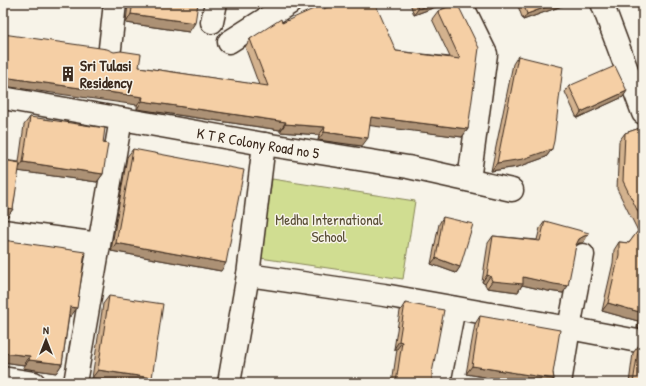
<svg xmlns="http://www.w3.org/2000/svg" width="646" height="386" font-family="'Patrick Hand',sans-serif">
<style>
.green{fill:#d0dd91;stroke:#868458}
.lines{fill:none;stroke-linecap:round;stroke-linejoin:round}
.minor-casing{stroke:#3b2a1e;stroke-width:25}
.minor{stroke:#f7f3e8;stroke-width:22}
.wall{fill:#d3b28e;stroke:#3b2a1e}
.shaded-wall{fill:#ac9174;stroke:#3b2a1e}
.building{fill:#f5cfa5;stroke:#3b2a1e}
.labels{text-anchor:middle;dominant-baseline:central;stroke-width:3;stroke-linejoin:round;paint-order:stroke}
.poi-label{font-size:15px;font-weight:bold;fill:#3b2a1e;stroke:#f7f3e8;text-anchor:start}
.street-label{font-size:15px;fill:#3b2a1e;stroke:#f7f3e8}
.park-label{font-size:15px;fill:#594e35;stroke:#f7f3e8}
</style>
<rect width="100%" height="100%" fill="#f7f3e8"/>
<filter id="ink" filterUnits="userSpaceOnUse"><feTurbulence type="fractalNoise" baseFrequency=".025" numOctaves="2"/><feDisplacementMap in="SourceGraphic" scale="8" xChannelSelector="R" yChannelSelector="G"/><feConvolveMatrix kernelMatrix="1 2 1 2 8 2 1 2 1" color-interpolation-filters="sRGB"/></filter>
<g filter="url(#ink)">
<path class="green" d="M 272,179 L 415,201 L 403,279 L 260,258 Z"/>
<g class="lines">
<defs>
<g id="minor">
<path d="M 461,3 L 486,54 L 469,180"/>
<path d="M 602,3 L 643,113"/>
<path d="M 212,22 L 216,3"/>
<path d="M 229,42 L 290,3"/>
<path d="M 110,48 L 115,3"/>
<path id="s1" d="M 3,98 L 264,144 L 408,167 L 512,190"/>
<path d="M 3,231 L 99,244"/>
<path d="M 248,275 L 384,295 L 569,328 L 643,342"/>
<path d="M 3,378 L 34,383"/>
<path d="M 75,383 L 121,119"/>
<path d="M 229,383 L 248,275 L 264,144"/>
<path d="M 439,383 L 454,308"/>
<path d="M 560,383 L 569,328 L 583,255"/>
</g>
</defs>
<use href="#minor" class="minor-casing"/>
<use href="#minor" class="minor"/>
</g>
<path class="wall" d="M 128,3 L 198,3 L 189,32 L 126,23 Z
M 410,3 L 440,3 L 438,6 L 414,15 Z
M 456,3 L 468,129 L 462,137 L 370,125 L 362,146 L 318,140 L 319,135 L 280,132 L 280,130 L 137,109 L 139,67 L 259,85 L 245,47 L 250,39 L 282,23 L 322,10 L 396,51 L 450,57 L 432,19 L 438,11 Z
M 517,3 L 570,3 L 523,20 Z
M 518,56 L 552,149 L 546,157 L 518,167 L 491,171 L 513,64 Z
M 569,86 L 623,97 L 577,118 L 565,92 Z
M 30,117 L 103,143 L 103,174 L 97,182 L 18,171 L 13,209 L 7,217 L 3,216 L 3,160 L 19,162 L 24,125 Z
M 643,127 L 643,329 L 637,328 L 638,321 L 602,311 L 613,263 L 614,250 L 619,242 L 629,243 L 638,231 L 617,189 L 619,141 L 625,133 Z
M 133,149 L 221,271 L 111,251 L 127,157 Z
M 443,217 L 460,267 L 456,273 L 431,264 L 439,224 Z
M 545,221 L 583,243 L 579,243 L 576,245 L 563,293 L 548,291 L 522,285 L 518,292 L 487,288 L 485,284 L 482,282 L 488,243 L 493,236 L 537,240 L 540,228 Z
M 3,240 L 71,316 L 69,316 L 62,364 L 56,373 L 23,368 L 24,365 L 3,362 Z
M 109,296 L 149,383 L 125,383 L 92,378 L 103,304 Z
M 405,303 L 432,373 L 432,380 L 435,383 L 392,383 L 397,349 L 394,349 L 400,311 Z
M 480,316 L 553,373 L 554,379 L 552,383 L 521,383 L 466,374 L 475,324 Z
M 639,345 L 643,383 L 629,383 L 633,353 Z"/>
<path class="shaded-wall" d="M 236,3 L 252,3 L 251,5 Z
M 434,3 L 440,3 L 438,6 L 414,15 L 418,9 Z
M 557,3 L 570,3 L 523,20 L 527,14 Z
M 131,14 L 195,23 L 189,32 L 126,23 Z
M 3,77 L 143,97 L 137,105 L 3,86 Z
M 627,91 L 623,97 L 577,118 L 581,112 Z
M 142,101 L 286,122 L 280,130 L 137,109 Z
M 371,117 L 468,129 L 462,137 L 365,125 Z
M 285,124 L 325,127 L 319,135 L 280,132 Z
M 324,132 L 368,138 L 362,146 L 318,140 Z
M 552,149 L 546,157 L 518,167 L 491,171 L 497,163 Z
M 23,162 L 103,174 L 97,182 L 17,171 Z
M 3,207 L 13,209 L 7,217 L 3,216 Z
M 588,235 L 583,243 L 579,243 L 574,247 L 579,239 L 584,236 Z
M 116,243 L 226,263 L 221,271 L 111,251 Z
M 436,258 L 460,267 L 456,273 L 431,264 Z
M 487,275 L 490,276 L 485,284 L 482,282 Z
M 523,277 L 568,286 L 563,293 L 548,291 L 522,285 L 518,292 L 487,288 L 492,281 Z
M 608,303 L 643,313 L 643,314 L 638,321 L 602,311 Z
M 70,307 L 77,308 L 71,316 L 64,315 Z
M 643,320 L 643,329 L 637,328 Z
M 399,341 L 402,342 L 397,349 L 394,349 Z
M 3,353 L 30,356 L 24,365 L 3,362 Z
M 29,360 L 62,364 L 56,373 L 23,368 Z
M 472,366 L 554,379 L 552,383 L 521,383 L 466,374 Z
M 98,370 L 152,378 L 149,383 L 125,383 L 92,378 Z"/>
<path class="building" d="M 3,3 L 6,3 L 3,21 Z
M 133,3 L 198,3 L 195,23 L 131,14 Z
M 335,3 L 375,3 L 396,51 L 460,59 L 438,11 L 457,3 L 479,48 L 468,129 L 371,117 L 368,138 L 324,132 L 325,127 L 285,124 L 286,122 L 142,101 L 143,97 L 3,77 L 3,34 L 107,49 L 114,52 L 121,51 L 141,54 L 139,67 L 268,86 L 250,39 L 281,19 L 282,23 L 320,6 L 322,10 Z
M 416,3 L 434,3 L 418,9 Z
M 523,3 L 557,3 L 527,14 Z
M 518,56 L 563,67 L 554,141 L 552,149 L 523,159 L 497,163 Z
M 615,66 L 627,91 L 581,112 L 569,86 Z
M 30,117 L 105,128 L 103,143 L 108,144 L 103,174 L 23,162 Z
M 643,127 L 643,222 L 623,181 L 625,133 Z
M 133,149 L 244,170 L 226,263 L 116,243 Z
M 3,160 L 20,163 L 13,209 L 3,207 Z
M 443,217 L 473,224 L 460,267 L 436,258 Z
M 545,221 L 589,233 L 588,235 L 584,236 L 579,239 L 576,245 L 568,286 L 554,284 L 523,277 L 523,284 L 492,281 L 490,276 L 487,275 L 493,236 L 540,241 Z
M 643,224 L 643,313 L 608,303 L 619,255 L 619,242 L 629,243 Z
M 3,240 L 85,252 L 77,308 L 70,307 L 62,364 L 29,360 L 30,356 L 3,353 Z
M 109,296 L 163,304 L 152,378 L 98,370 Z
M 405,303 L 444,310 L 432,373 L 432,380 L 435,383 L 396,383 L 402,342 L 399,341 Z
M 480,316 L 560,330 L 553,373 L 554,379 L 472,366 Z
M 639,345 L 643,346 L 643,383 L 633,383 Z"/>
</g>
<defs>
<symbol id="building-bare" viewBox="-9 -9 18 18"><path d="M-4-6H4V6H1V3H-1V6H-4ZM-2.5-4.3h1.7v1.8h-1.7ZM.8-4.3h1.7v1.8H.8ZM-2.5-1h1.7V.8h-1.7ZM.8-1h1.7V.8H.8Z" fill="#3b2a1e" stroke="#f7f3e8" stroke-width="2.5" paint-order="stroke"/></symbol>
</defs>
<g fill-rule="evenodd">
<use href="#building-bare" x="57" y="63" width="22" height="22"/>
</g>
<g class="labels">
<g class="poi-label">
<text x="80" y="65">Sri Tulasi<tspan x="80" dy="17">Residency</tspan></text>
</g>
<g class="street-label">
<text stroke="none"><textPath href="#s1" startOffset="259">K T R Colony Road no 5</textPath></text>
</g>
<g class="park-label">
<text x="329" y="219">Medha International<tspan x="329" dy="17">School</tspan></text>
</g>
</g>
<rect width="646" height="386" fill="none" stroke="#f7f3e8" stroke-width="16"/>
<rect x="8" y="8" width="630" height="370" fill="none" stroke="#3b2a1e" stroke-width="1.5" filter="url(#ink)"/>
<g transform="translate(46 340)" stroke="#f7f3e8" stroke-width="3" paint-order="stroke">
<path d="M0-3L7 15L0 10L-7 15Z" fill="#3b2a1e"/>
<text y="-6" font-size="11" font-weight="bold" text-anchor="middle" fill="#3b2a1e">N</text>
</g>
</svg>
